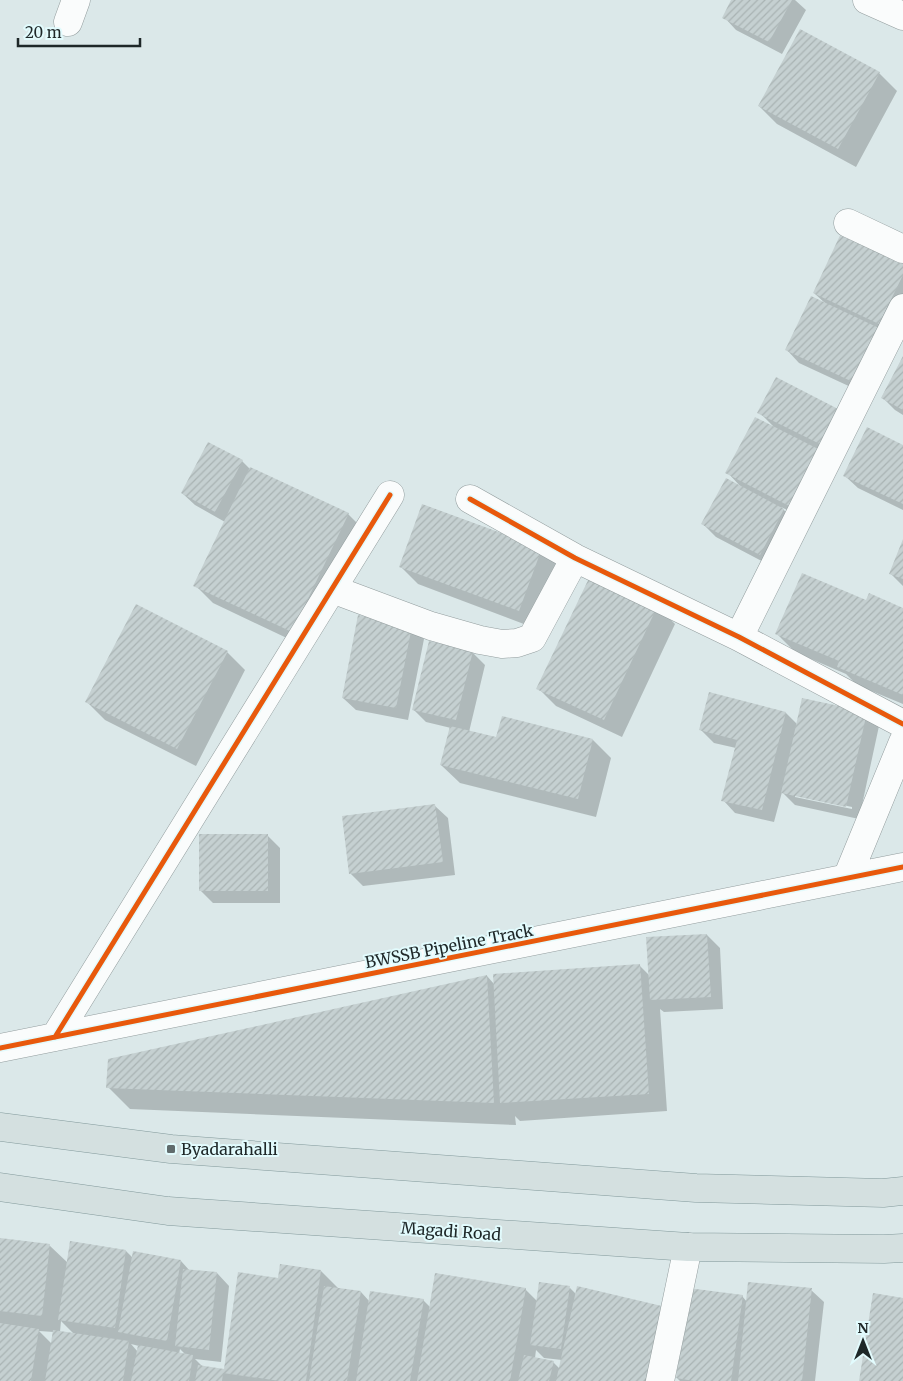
<svg xmlns="http://www.w3.org/2000/svg" width="903" height="1381" font-family="Merriweather,serif">
<style>
.shadow{fill:#0003;fill-rule:evenodd}
.building{fill:url(#building-hatch)}
.lines{fill:none;stroke-linecap:round;stroke-linejoin:round}
.minor-casing{stroke:#939d9e;stroke-width:29}
.major-casing{stroke:#82999b;stroke-width:29}
.minor{stroke:#fafcfc;stroke-width:28}
.major{stroke:#d4e0e0;stroke-width:28}
.cycleway-casing{stroke:#e2fbfd;stroke-width:8}
.cycleway{stroke:#e8590c;stroke-width:5}
.poi-dot{fill:#606b6c;stroke:#e2fbfd;stroke-width:2}
.labels{text-anchor:middle;dominant-baseline:central;stroke-width:4;stroke-linejoin:round;paint-order:stroke}
.street-label{font-size:16px;fill:#1e2728;stroke:#e2fbfd}
.poi-label{font-size:16px;fill:#1e2728;stroke:#e2fbfd;text-anchor:start}
</style>
<defs>
<pattern id="building-hatch" width="6" height="6" patternUnits="userSpaceOnUse" patternTransform="scale(1.25)"><rect width="6" height="6" fill="#c5d0d1"/><path d="M-1 1l2-2M0 6l6-6M5 7l2-2" fill="none" stroke="#a9b3b3"/></pattern>
</defs>
<rect width="100%" height="100%" fill="#dbe8e9"/>
<path class="shadow" d="M 733,0 L 795,0 L 806,10 L 782,54 L 736,30 L 724,17 Z
M 879,73 L 897,91 L 856,167 L 777,124 L 759,106 Z
M 903,259 L 903,313 L 868,395 L 799,363 L 787,350 L 826,304 L 814,293 Z
M 903,359 L 903,415 L 895,410 L 882,397 Z
M 759,412 L 841,412 L 808,520 L 781,507 L 796,522 L 773,567 L 716,537 L 703,524 L 741,487 L 727,472 L 774,427 Z
M 903,446 L 903,510 L 858,488 L 845,476 Z
M 242,461 L 249,468 L 348,514 L 366,532 L 310,649 L 213,603 L 195,585 L 225,522 L 195,505 L 182,493 Z
M 903,542 L 903,586 L 890,573 Z
M 542,549 L 560,567 L 537,629 L 418,584 L 400,566 Z
M 867,602 L 903,609 L 903,704 L 857,685 L 846,674 L 795,652 L 777,634 Z
M 657,606 L 675,624 L 622,737 L 556,706 L 538,688 Z
M 411,627 L 424,639 L 408,720 L 356,710 L 343,698 Z
M 227,652 L 245,670 L 196,766 L 105,720 L 87,702 Z
M 472,652 L 485,665 L 469,732 L 497,739 L 593,740 L 611,758 L 596,817 L 460,783 L 441,765 L 451,728 L 426,722 L 414,710 Z
M 786,713 L 797,724 L 867,713 L 879,726 L 859,819 L 795,805 L 782,792 L 774,822 L 735,813 L 723,800 L 736,748 L 714,743 L 701,730 ZM 795,795 L 852,807 L 852,809 L 795,797 Z
M 435,806 L 448,818 L 455,875 L 363,886 L 350,873 Z
M 267,835 L 280,848 L 280,903 L 213,903 L 200,890 Z
M 707,935 L 720,948 L 723,1009 L 664,1012 L 660,1009 L 667,1111 L 520,1121 L 515,1116 L 516,1125 L 130,1109 L 108,1087 L 487,976 L 494,984 L 640,966 L 649,975 Z
M 0,1240 L 49,1245 L 68,1263 L 126,1251 L 133,1258 L 134,1253 L 181,1261 L 190,1271 L 217,1273 L 229,1286 L 221,1362 L 195,1359 L 203,1367 L 225,1370 L 279,1279 L 321,1271 L 339,1289 L 361,1292 L 370,1302 L 423,1300 L 431,1308 L 525,1289 L 537,1301 L 570,1288 L 577,1295 L 666,1308 L 742,1296 L 747,1302 L 811,1290 L 824,1302 L 815,1381 L 680,1381 L 677,1378 L 682,1344 L 671,1381 L 0,1381 ZM 61,1321 L 74,1334 L 60,1332 ZM 39,1331 L 54,1332 L 52,1344 ZM 131,1344 L 139,1346 L 138,1352 ZM 180,1349 L 186,1355 L 179,1354 ZM 536,1350 L 544,1358 L 562,1360 L 560,1369 L 553,1362 L 535,1358 Z"/>
<path class="building" d="M 731,0 L 792,0 L 769,42 L 722,18 Z
M 800,29 L 880,72 L 838,149 L 758,106 Z
M 843,229 L 903,258 L 903,275 L 879,324 L 813,293 Z
M 811,296 L 881,329 L 855,383 L 785,350 Z
M 903,356 L 903,410 L 881,398 Z
M 776,377 L 842,411 L 824,446 L 757,413 Z
M 755,417 L 824,452 L 795,509 L 725,473 Z
M 867,427 L 903,445 L 903,504 L 843,476 Z
M 208,442 L 243,460 L 215,512 L 181,493 Z
M 250,467 L 349,513 L 292,632 L 193,586 Z
M 726,478 L 784,509 L 760,555 L 701,524 Z
M 422,504 L 542,548 L 519,611 L 399,567 Z
M 903,539 L 903,579 L 889,574 Z
M 802,573 L 866,600 L 869,593 L 903,608 L 903,695 L 837,667 L 839,661 L 775,634 Z
M 591,574 L 658,605 L 604,720 L 536,689 Z
M 136,604 L 228,651 L 177,749 L 85,702 Z
M 358,615 L 412,626 L 396,708 L 342,698 Z
M 429,641 L 473,651 L 456,720 L 412,710 Z
M 709,692 L 786,712 L 762,810 L 721,801 L 737,740 L 699,730 Z
M 802,698 L 867,712 L 846,807 L 781,793 Z
M 502,716 L 593,739 L 578,799 L 440,765 L 450,726 L 496,737 Z
M 435,804 L 443,862 L 349,874 L 342,816 Z
M 199,834 L 268,834 L 268,891 L 199,891 Z
M 707,934 L 711,997 L 650,1000 L 646,937 Z
M 640,964 L 649,1094 L 500,1103 L 493,974 Z
M 487,975 L 494,1103 L 106,1088 L 108,1059 Z
M 0,1238 L 50,1244 L 42,1316 L 0,1311 Z
M 70,1241 L 126,1250 L 115,1328 L 58,1320 Z
M 133,1251 L 181,1260 L 167,1341 L 118,1332 Z
M 280,1264 L 321,1270 L 306,1381 L 280,1381 L 223,1373 L 222,1381 L 195,1381 L 198,1365 L 224,1369 L 238,1272 L 278,1278 Z
M 183,1269 L 217,1272 L 209,1350 L 175,1346 Z
M 435,1273 L 526,1288 L 510,1381 L 417,1381 Z
M 539,1282 L 570,1286 L 561,1349 L 530,1345 Z
M 748,1282 L 812,1288 L 802,1381 L 738,1381 Z
M 324,1286 L 361,1291 L 347,1381 L 309,1381 Z
M 577,1286 L 666,1307 L 650,1381 L 556,1381 Z
M 688,1288 L 743,1295 L 731,1381 L 694,1381 L 676,1378 Z
M 370,1291 L 424,1299 L 410,1381 L 356,1381 Z
M 873,1293 L 903,1298 L 903,1381 L 859,1381 Z
M 0,1323 L 39,1329 L 31,1381 L 0,1381 Z
M 53,1330 L 129,1341 L 123,1381 L 45,1381 Z
M 138,1345 L 193,1355 L 189,1381 L 131,1381 Z
M 524,1355 L 554,1361 L 549,1381 L 518,1381 Z"/>
<g class="lines">
<defs>
<path id="minor" d="M 867,0 L 903,16
M 68,22 L 76,0
M 848,223 L 903,249
M 470,499 L 575,558 L 739,637 L 903,724
M 332,589 L 431,626 L 480,640 L 502,644 L 517,643 L 532,638 L 575,558
M 739,637 L 903,308
M 847,878 L 903,742
M 55,1037 L 390,495
M 0,1048 L 903,867
M 660,1381 L 688,1247"/>
<path id="major" d="M 0,1127 L 171,1149 L 696,1188 L 883,1193 L 903,1191
M 0,1187 L 168,1211 L 688,1247 L 884,1249 L 903,1248"/>
</defs>
<use href="#minor" class="minor-casing"/>
<use href="#major" class="major-casing"/>
<use href="#minor" class="minor"/>
<use href="#major" class="major"/>
<defs>
<path id="cycleway" d="M 470,499 L 575,558 L 739,637 L 903,724
M 55,1037 L 390,495
M 0,1048 L 903,867"/>
</defs>
<use href="#cycleway" class="cycleway-casing"/>
<use href="#cycleway" class="cycleway"/>
</g>
<rect class="poi-dot" x="166" y="1144" width="10" height="10" rx="2.5"/>
<g class="labels">
<g class="street-label">
<text transform="translate(449 946) rotate(-11)">BWSSB Pipeline Track</text>
<text transform="translate(451 1231) rotate(4)">Magadi Road</text>
</g>
<g class="poi-label">
<text x="181" y="1149">Byadarahalli</text>
</g>
</g>
<g transform="translate(863 1341)" stroke="#e2fbfd" stroke-width="4" paint-order="stroke">
<path d="M0-4L9 19L0 12L-9 19Z" fill="#1e2728"/>
<text y="-8" font-size="14" font-weight="bold" text-anchor="middle" fill="#1e2728">N</text>
</g>
<path d="M18 38v8h122v-8" fill="none" stroke="#1e2728" stroke-width="2.5"/>
<text x="25" y="38" font-size="15" fill="#1e2728" stroke="#e2fbfd" stroke-width="4" paint-order="stroke">20 m</text>
</svg>
